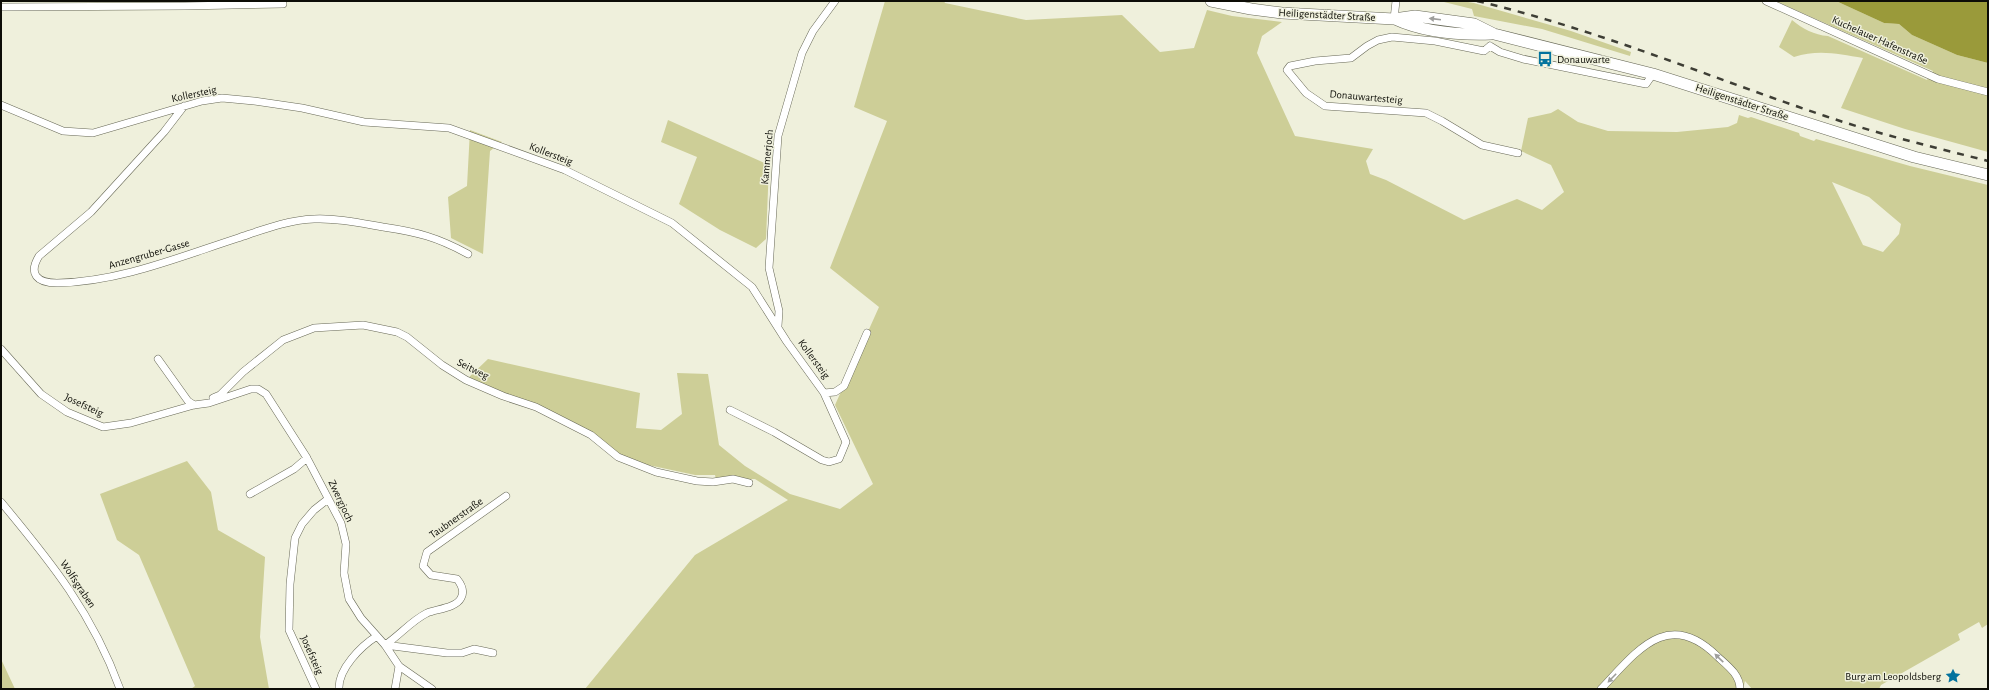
<svg xmlns="http://www.w3.org/2000/svg" width="1989" height="690" font-family="'Alegreya Sans',sans-serif">
<style>
.green{fill:#cdce97;fill-rule:evenodd}
.water{fill:#9a9a3a}
.lines{fill:none;stroke-linecap:round;stroke-linejoin:round}
.minor-casing{stroke:#676856;stroke-width:8}
.primary-casing{stroke:#676856;stroke-width:12}
.minor{stroke:#fff;stroke-width:7}
.primary{stroke:#fff;stroke-width:11}
.rail{stroke:#3e3e35;stroke-width:2.5;stroke-dasharray:7 7;stroke-linecap:butt}
.oneway{fill:#9e9e9c}
.labels{text-anchor:middle;dominant-baseline:central;stroke-width:3;stroke-linejoin:round;paint-order:stroke}
.street-label{font-size:11px;fill:#0d0d07;stroke:#eff0dc}
.poi-label{font-size:11px;fill:#0d0d07;stroke:#eff0dc;text-anchor:start}
</style>
<rect width="100%" height="100%" fill="#eff0dc"/>
<path class="green" d="M 885,1 L 944,1 L 945,3 L 1026,20 L 1122,15 L 1160,52 L 1194,48 L 1207,10 L 1232,16 L 1282,22 L 1262,36 L 1257,53 L 1295,136 L 1373,149 L 1366,161 L 1370,174 L 1386,180 L 1464,220 L 1517,199 L 1542,210 L 1564,192 L 1551,165 L 1521,151 L 1528,118 L 1551,113 L 1558,109 L 1578,122 L 1608,131 L 1677,132 L 1728,127 L 1737,123 L 1739,115 L 1748,118 L 1751,117 L 1799,133 L 1800,136 L 1814,141 L 1816,139 L 1910,166 L 1988,185 L 1988,624 L 1982,628 L 1979,622 L 1958,634 L 1960,640 L 1881,685 L 1879,689 L 1752,689 L 1745,681 L 1743,689 L 585,689 L 695,555 L 788,500 L 755,479 L 716,479 L 715,475 L 695,475 L 620,459 L 595,438 L 533,406 L 466,380 L 488,359 L 640,393 L 636,428 L 661,430 L 682,414 L 677,373 L 708,374 L 719,445 L 745,466 L 790,494 L 840,509 L 873,484 L 835,405 L 879,307 L 830,268 L 887,121 L 854,107 ZM 1832,182 L 1869,197 L 1901,224 L 1899,234 L 1883,252 L 1863,245 Z
M 1440,1 L 1462,1 L 1474,3 L 1571,31 L 1631,52 L 1630,56 L 1542,29 L 1474,16 L 1472,9 Z
M 1775,1 L 1836,1 L 1884,23 L 1899,24 L 1912,35 L 1957,55 L 1988,63 L 1988,152 L 1905,129 L 1841,108 L 1863,58 C 1839,54 1818,49 1794,57 L 1779,47 L 1792,20 C 1803,29 1814,35 1828,36 L 1927,80 L 1933,71 Z
M 668,120 L 769,165 L 766,239 L 756,248 L 720,230 L 679,204 L 697,157 L 661,142 Z
M 470,130 L 502,142 L 490,151 L 483,254 L 451,238 L 448,197 L 467,186 Z
M 187,461 L 211,492 L 218,530 L 265,557 L 260,637 L 269,689 L 191,689 L 195,686 L 139,555 L 117,540 L 100,494 Z
M 1,659 L 15,689 L 1,689 Z"/>
<path class="water" d="M 1836,1 L 1988,1 L 1988,63 L 1957,55 L 1912,35 L 1899,24 L 1884,23 Z"/>
<g class="lines">
<defs>
<path id="minor" d="M 1766,1 L 1938,79 L 1988,92
M 1,7 L 185,6 L 283,4
M 1394,19 L 1396,1
M 1490,46 L 1484,51 L 1435,41 L 1392,37 L 1378,40 L 1367,46 L 1351,58 L 1315,61 L 1290,66 L 1287,70 L 1306,93 L 1325,106 L 1426,113 L 1442,121 L 1482,145 L 1518,153
M 1490,46 L 1500,52 L 1523,59 L 1646,84 L 1653,74
M 1,105 L 63,131 L 93,133 L 202,101 L 222,98 L 254,101 L 302,108 L 364,122 L 449,128 L 565,170 L 672,223 L 752,287 L 787,342 L 824,393 L 846,442 L 839,459 L 829,462 L 822,460 L 774,432 L 730,410
M 184,106 L 164,132 L 91,212 L 39,256 C 28,274 37,283 57,283 C 119,282 179,257 238,238 C 262,230 287,220 314,219 C 337,218 360,223 383,227 C 417,232 437,237 468,254
M 778,326 L 779,311 L 769,268 L 778,136 L 802,53 L 813,31 L 835,1
M 1,349 L 41,394 L 67,412 L 103,427 L 131,423 L 194,405 L 209,403 L 251,389 L 258,389 L 266,394 L 307,458 L 341,523 L 346,544 L 344,573 L 349,599 L 361,618 L 385,645 L 399,666 L 432,689
M 158,359 L 188,401 L 194,405
M 824,393 L 835,392 L 844,386 L 867,333
M 213,398 L 220,395 L 243,372 L 283,340 L 314,328 L 363,325 L 397,332 L 407,337 L 442,365 L 466,380 L 503,396 L 536,407 L 591,435 L 618,457 L 656,472 L 697,481 L 713,482 L 733,479 L 749,483
M 250,494 L 294,469 L 307,458
M 1,502 C 51,562 93,614 120,689
M 385,645 C 400,635 411,621 427,613 C 437,609 456,608 461,598 C 465,591 461,584 457,579 L 431,575 L 423,566 L 427,552 L 506,496
M 385,645 L 447,653 L 462,653 L 474,649 L 493,653
M 316,689 L 289,630 L 290,584 L 295,538 L 302,524 L 314,510 L 328,499
M 339,689 C 338,669 361,646 377,636
M 395,689 L 399,666
M 1601,689 C 1637,651 1668,607 1718,657 C 1728,666 1740,675 1740,689"/>
<path id="primary" d="M 1211,1 L 1251,9 L 1282,13 L 1394,19 L 1415,16 L 1474,24 L 1494,34 L 1653,74 L 1914,157 L 1988,175
M 1395,19 C 1425,33 1459,35 1491,34"/>
</defs>
<use href="#minor" class="minor-casing"/>
<use href="#primary" class="primary-casing"/>
<use href="#minor" class="minor"/>
<use href="#primary" class="primary"/>
<path class="rail" d="M 1477,1 C 1596,29 1709,77 1825,116 C 1878,134 1933,147 1988,161"/>
</g>
<defs><path id="oneway-solid" d="M-6-.8H1V-3.2L6.5 0L1 3.2V.8H-6Z"/></defs>
<g class="oneway">
<use href="#oneway-solid" transform="translate(1435 19) rotate(-173)"/>
<use href="#oneway-solid" transform="translate(1719 658) rotate(-136)"/>
<use href="#oneway-solid" transform="translate(1612 678) rotate(134)"/>
</g>
<defs>
<symbol id="bus-bare" viewBox="-9 -9 18 18"><path d="M-5-6H5V4H4V6H2V4H-2V6H-4V4H-5ZM-3.5-4V0h7V-4ZM-3.5 1.2v1.5H-2V1.2ZM2 1.2v1.5H3.5V1.2Z" fill="#03739e" stroke="#eff0dc" stroke-width="2.5" paint-order="stroke"/></symbol>
<symbol id="sight-bare" viewBox="-9 -9 18 18"><path d="M0-6L1.8-2.2L6-1.7L2.9 1.2L3.7 5.4L0 3.3L-3.7 5.4L-2.9 1.2L-6-1.7L-1.8-2.2Z" fill="#03739e" stroke="#eff0dc" stroke-width="2.5" paint-order="stroke"/></symbol>
</defs>
<g fill-rule="evenodd">
<use href="#bus-bare" x="1534" y="48" width="22" height="22"/>
<use href="#sight-bare" x="1942" y="665" width="22" height="22"/>
</g>
<g class="labels">
<g class="street-label">
<text transform="translate(1327 15) rotate(3)">Heiligenstädter Straße</text>
<text transform="translate(1880 40) rotate(24)">Kuchelauer Hafenstraße</text>
<text transform="translate(194 94) rotate(-12)">Kollersteig</text>
<text transform="translate(1366 97) rotate(5)">Donauwartesteig</text>
<text transform="translate(1742 102) rotate(18)">Heiligenstädter Straße</text>
<text transform="translate(551 154) rotate(21)">Kollersteig</text>
<text transform="translate(767 157) rotate(-85)">Kammerjoch</text>
<text transform="translate(149 254) rotate(-16)">Anzengruber-Gasse</text>
<text transform="translate(814 359) rotate(54)">Kollersteig</text>
<text transform="translate(473 369) rotate(27)">Seitweg</text>
<text transform="translate(84 405) rotate(25)">Josefsteig</text>
<text transform="translate(341 501) rotate(65)">Zwergjoch</text>
<text transform="translate(456 518) rotate(-35)">Taubnerstraße</text>
<text transform="translate(78 584) rotate(56)">Wolfsgraben</text>
<text transform="translate(312 655) rotate(66)">Josefsteig</text>
</g>
<g class="poi-label">
<text x="1557" y="59">Donauwarte</text>
<text x="1941" y="676" text-anchor="end">Burg am Leopoldsberg</text>
</g>
</g>
<rect width="1989" height="690" fill="none" stroke="#0d0d07" stroke-width="4"/>
</svg>
